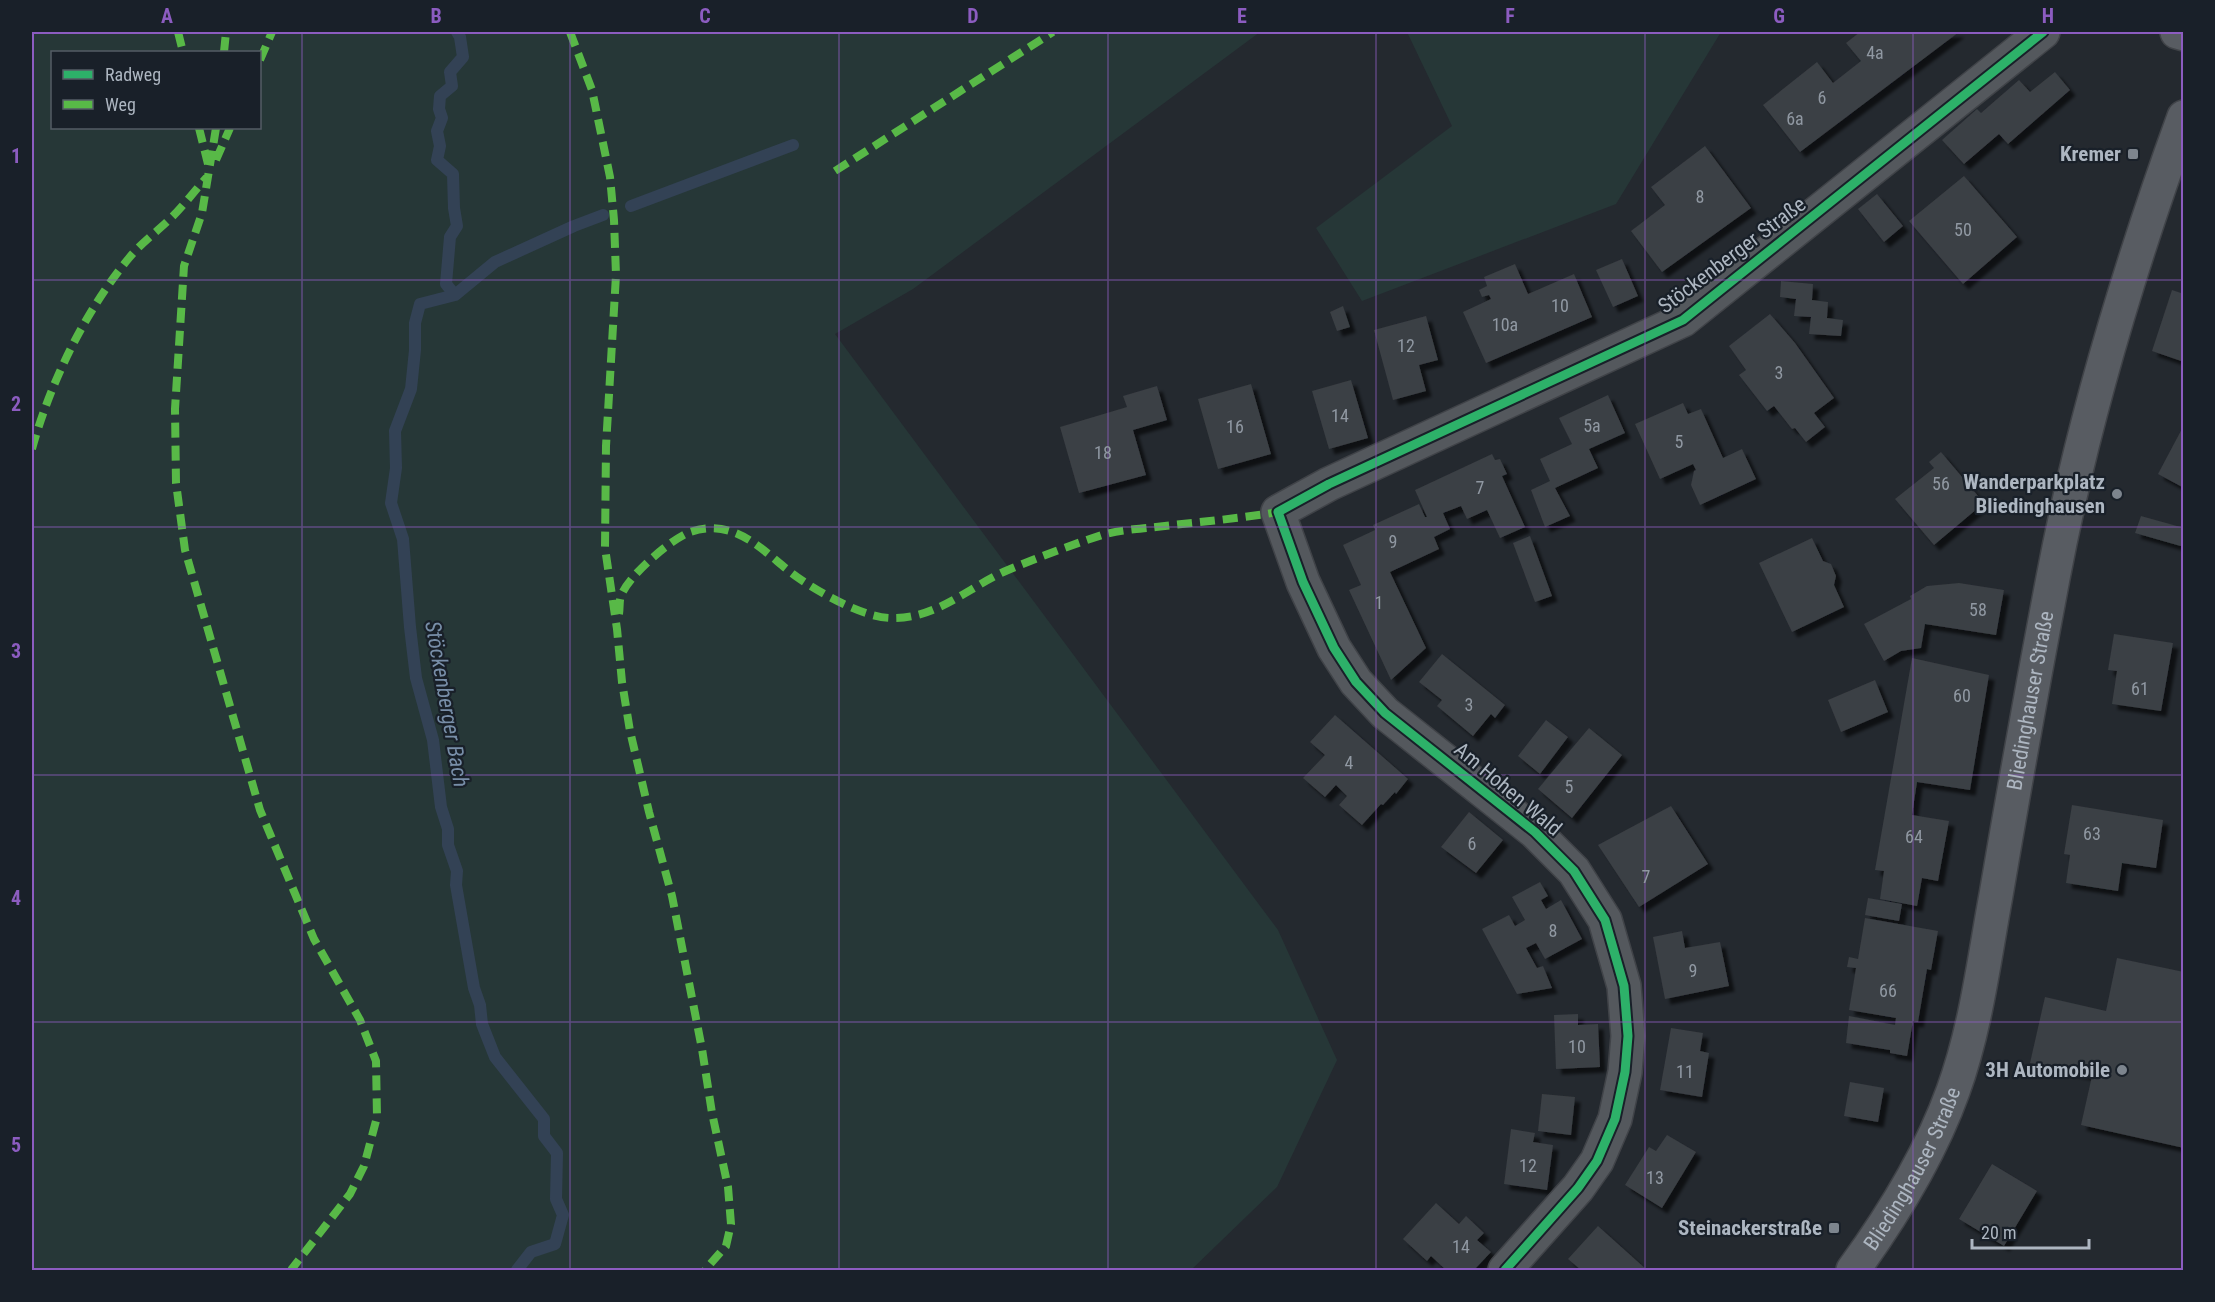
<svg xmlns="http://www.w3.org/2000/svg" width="2215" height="1302" font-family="'Roboto Condensed',sans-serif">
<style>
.green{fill:#263737;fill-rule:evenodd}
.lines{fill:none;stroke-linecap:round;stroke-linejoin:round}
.stream{stroke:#334255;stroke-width:12}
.building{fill:#3b3f44;filter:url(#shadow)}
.street-casing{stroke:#404348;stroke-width:36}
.secondary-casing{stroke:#404348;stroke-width:36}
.street{stroke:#54585d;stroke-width:33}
.secondary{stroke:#585c62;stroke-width:33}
.quiet{stroke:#58b947;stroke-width:8;stroke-dasharray:15 8;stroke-linecap:butt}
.cycleway-casing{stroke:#192029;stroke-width:13}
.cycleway{stroke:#2db169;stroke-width:9}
.grid{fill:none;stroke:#8c5cc0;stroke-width:1.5;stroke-opacity:0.55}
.poi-dot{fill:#7d858e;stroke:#192029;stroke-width:2}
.labels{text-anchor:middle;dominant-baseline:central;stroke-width:4.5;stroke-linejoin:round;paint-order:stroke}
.number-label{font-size:18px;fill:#9098a2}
.poi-label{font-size:21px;font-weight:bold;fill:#adb6c1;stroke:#192029;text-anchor:end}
.street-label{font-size:21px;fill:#adb6c1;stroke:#192029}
.water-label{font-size:22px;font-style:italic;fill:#788ea8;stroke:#192029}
.neatline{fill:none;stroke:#8c5cc0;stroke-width:2}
.grid-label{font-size:20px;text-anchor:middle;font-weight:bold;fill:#8c5cc0}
</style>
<defs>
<filter id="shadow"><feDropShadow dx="5.5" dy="5.5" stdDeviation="1.5" flood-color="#0009"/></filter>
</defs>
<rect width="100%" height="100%" fill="#24292f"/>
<path class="green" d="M 32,32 L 1260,32 L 913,289 L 835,334 L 1278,930 L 1337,1060 L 1277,1187 L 1191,1270 L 32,1270 ZM 52,52 L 260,52 L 260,128 L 52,128 Z
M 1407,32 L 1721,32 L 1616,204 L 1362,301 L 1316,228 L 1452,126 Z"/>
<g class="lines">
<path class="stream" d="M 631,206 L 793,145
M 455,295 L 446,284 L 450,237 L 457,226 L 454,208 L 453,174 L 437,160 L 440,146 L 437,131 L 442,118 L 439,109 L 440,96 L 452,86 L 450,72 L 463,57 L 460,37 L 457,32
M 517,1270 L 531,1252 L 555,1244 L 563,1215 L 556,1199 L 557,1153 L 544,1136 L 544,1119 L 495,1057 L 482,1024 L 480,1005 L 474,988 L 456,885 L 457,871 L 448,845 L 448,829 L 441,807 L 433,740 L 416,678 L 410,627 L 403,539 L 391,503 L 396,468 L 395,431 L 411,389 L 415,350 L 415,323 L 420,304 L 455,295 L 495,262 L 574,226 L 603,215"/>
</g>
<path class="building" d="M 1860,32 L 1959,32 L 1800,152 L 1763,105 L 1817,62 L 1833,83 L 1861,61 L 1846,43 Z
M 2055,72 L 2070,90 L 2008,144 L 1999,134 L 1964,164 L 1942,140 L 1977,109 L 1981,113 L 2019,80 L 2030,92 Z
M 1705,146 L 1751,208 L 1662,272 L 1631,231 L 1665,205 L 1651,187 Z
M 1964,176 L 2017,237 L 1963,284 L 1909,221 Z
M 1877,194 L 1903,226 L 1884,242 L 1858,209 Z
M 1622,259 L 1638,296 L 1613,307 L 1596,270 Z
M 1515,264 L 1528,294 L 1574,274 L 1592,317 L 1486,363 L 1463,312 L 1491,299 L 1489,295 L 1482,297 L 1479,290 L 1487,286 L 1484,277 Z
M 1781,281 L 1813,284 L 1812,300 L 1828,302 L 1827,318 L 1843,320 L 1841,336 L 1809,334 L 1811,317 L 1794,316 L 1796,299 L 1780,297 Z
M 2172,290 L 2184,294 L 2184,362 L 2152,351 Z
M 1343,306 L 1350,327 L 1337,331 L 1330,312 Z
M 1770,314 L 1795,343 L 1834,398 L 1814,413 L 1825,427 L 1806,442 L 1795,428 L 1792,429 L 1774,406 L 1767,411 L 1739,375 L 1746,370 L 1729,346 Z
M 1426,316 L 1438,360 L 1419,365 L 1426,391 L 1393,400 L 1374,330 Z
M 1351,380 L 1368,438 L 1329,449 L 1312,391 Z
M 1251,384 L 1271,454 L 1218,469 L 1198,399 Z
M 1157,386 L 1167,420 L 1133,430 L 1146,475 L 1079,493 L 1060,427 L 1127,407 L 1123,396 Z
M 1608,395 L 1625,433 L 1589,449 L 1598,468 L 1555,488 L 1570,516 L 1545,527 L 1531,490 L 1550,481 L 1540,459 L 1572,444 L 1559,418 Z
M 1683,403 L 1688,414 L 1701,409 L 1723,458 L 1742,449 L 1756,479 L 1700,505 L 1691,485 L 1694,471 L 1696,470 L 1693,464 L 1660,479 L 1635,424 Z
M 2184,425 L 2184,488 L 2158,474 Z
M 1941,452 L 1984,503 L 1934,545 L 1895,499 L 1934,468 L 1929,462 Z
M 1492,454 L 1495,460 L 1500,459 L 1507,474 L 1502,476 L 1525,527 L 1500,538 L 1487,510 L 1467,519 L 1461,506 L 1443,513 L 1450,529 L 1434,537 L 1439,549 L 1390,572 L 1426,648 L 1391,680 L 1349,590 L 1361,585 L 1343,545 L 1375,530 L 1373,525 L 1419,504 L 1425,517 L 1427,517 L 1415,490 Z
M 2141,516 L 2184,528 L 2184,547 L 2135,533 Z
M 1530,536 L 1552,596 L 1535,602 L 1513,543 Z
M 1812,538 L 1823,561 L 1831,564 L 1836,576 L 1834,585 L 1844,607 L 1792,632 L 1759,563 Z
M 1959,583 L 2004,590 L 1996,635 L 1925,624 L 1921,648 L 1901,651 L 1884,661 L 1864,624 L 1911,599 L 1910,596 L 1927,586 Z
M 2114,634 L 2173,643 L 2161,711 L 2112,704 L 2117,671 L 2108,670 Z
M 1442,654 L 1505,705 L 1495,718 L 1491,714 L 1473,736 L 1437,706 L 1442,700 L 1419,682 Z
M 1912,658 L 1989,675 L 1970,790 L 1917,782 L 1912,815 L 1949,821 L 1938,881 L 1922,878 L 1917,906 L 1880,899 L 1884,871 L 1875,870 Z
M 1875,680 L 1888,712 L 1841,732 L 1828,700 Z
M 1335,715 L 1408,779 L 1396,794 L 1395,792 L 1383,805 L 1381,804 L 1362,825 L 1339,805 L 1347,796 L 1336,785 L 1325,797 L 1303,778 L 1325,755 L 1310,742 Z
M 1546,720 L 1568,737 L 1540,774 L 1518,756 Z
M 1589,728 L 1622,755 L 1572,818 L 1538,789 Z
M 2072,805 L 2163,820 L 2156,868 L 2122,863 L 2118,891 L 2066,883 L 2070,855 L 2064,854 Z
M 1671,806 L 1708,864 L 1639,907 L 1598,845 Z
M 1469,812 L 1503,840 L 1476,873 L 1441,847 Z
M 1540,882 L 1548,896 L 1541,900 L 1546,909 L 1561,900 L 1582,939 L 1545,959 L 1536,943 L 1526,948 L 1537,968 L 1543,966 L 1552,988 L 1517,994 L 1482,929 L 1509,915 L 1515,926 L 1525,920 L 1512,897 Z
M 1868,898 L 1902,904 L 1899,921 L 1865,915 Z
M 1865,918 L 1938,931 L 1931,970 L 1927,969 L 1918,1022 L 1913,1021 L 1907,1056 L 1890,1053 L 1890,1050 L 1846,1043 L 1849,1016 L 1895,1025 L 1896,1018 L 1849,1010 L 1856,968 L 1847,967 L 1849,957 L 1858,959 Z
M 1682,931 L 1685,948 L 1720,942 L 1729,986 L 1665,999 L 1653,937 Z
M 2117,958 L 2184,972 L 2184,1148 L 2081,1125 L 2092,1076 L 2030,1063 L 2045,997 L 2106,1011 Z
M 1578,1014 L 1578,1025 L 1598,1024 L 1600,1067 L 1556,1069 L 1554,1015 Z
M 1671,1028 L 1703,1033 L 1700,1051 L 1709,1053 L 1702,1097 L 1660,1090 Z
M 1850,1082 L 1884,1088 L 1878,1122 L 1844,1116 Z
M 1542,1094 L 1575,1097 L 1571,1135 L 1538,1131 Z
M 1511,1129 L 1535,1133 L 1533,1142 L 1553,1145 L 1547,1190 L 1504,1184 Z
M 1667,1135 L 1696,1152 L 1662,1208 L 1625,1185 L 1649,1147 L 1656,1151 Z
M 1992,1164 L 2037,1191 L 2004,1246 L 1959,1219 Z
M 1436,1203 L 1459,1224 L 1466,1216 L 1484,1233 L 1477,1240 L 1491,1252 L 1474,1270 L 1446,1270 L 1431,1256 L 1427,1261 L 1403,1239 Z
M 1598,1226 L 1647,1270 L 1581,1270 L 1568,1259 Z"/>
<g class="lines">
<defs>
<path id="street" d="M 1505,1270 L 1578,1188 L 1597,1161 L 1615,1119 L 1625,1072 L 1628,1036 L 1624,986 L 1605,920 L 1574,871 L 1535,832 L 1385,713 L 1356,682 L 1334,648 L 1303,582 L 1278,512 L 1329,484 L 1683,320 L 2043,32"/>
<g id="secondary">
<path d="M 2177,32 L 2184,34"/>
<path id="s1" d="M 1853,1270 C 1893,1215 1930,1155 1953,1091 C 1976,1028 1984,960 1996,895 C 2014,789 2033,683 2053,578 C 2083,420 2129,268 2184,117"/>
</g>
</defs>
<use href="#street" class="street-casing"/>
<use href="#secondary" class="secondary-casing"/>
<use href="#street" class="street"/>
<use href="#secondary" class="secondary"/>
<path class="quiet" d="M 178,32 L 183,52
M 570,32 L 592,90 L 610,177 L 614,220 L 616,275 L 606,446 L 605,548 L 617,629 L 622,682 L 630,731 L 649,812 L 672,896 L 702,1049 L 712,1113 L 728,1187 L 731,1224 L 726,1246 L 705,1270
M 224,52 L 226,32
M 260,60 L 272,32
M 199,128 L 208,164
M 216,128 L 202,213 L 184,266 L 175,409 L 176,483 L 185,550 L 260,810 L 314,939 L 360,1020 L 376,1061 L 377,1117 L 364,1166 L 350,1194 L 291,1270
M 216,160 L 230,128
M 835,171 L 1053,32
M 32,449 C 50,383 85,311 129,258 C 141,243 158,231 172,217 C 185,204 196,189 208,176
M 619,614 C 620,608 619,601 621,596 C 628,576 671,539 690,532 C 737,516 765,554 797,577 C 820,593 864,618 892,618 C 937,619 970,586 1008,570 C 1039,557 1071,545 1102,535 C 1119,530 1139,529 1156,527 C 1197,522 1237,519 1278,512"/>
<defs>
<path id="cycleway" d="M 1505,1270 L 1578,1188 L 1597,1161 L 1615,1119 L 1625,1072 L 1628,1036 L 1624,986 L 1605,920 L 1574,871 L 1535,832 L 1385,713 L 1356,682 L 1334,648 L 1303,582 L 1278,512 L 1329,484 L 1683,320 L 2043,32"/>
</defs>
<use href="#cycleway" class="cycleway-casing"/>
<use href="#cycleway" class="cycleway"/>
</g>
<path class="grid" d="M 302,32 L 302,1270M 570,32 L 570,1270M 839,32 L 839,1270M 1108,32 L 1108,1270M 1376,32 L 1376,1270M 1645,32 L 1645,1270M 1913,32 L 1913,1270M 32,280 L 2184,280M 32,527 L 2184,527M 32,775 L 2184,775M 32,1022 L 2184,1022"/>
<g class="poi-dot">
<rect x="2127" y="148" width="12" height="12" rx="3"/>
<circle cx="2117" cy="494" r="6"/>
<circle cx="2122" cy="1070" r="6"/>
<rect x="1828" y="1222" width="12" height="12" rx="3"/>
</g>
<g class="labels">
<g class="number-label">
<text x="1875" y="52">4a</text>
<text x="1822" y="97">6</text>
<text x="1795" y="118">6a</text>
<text x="1700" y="196">8</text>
<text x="1963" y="229">50</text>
<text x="1560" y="305">10</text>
<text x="1505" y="324">10a</text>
<text x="1406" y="345">12</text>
<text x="1779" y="372">3</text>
<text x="1340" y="415">14</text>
<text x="1592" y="425">5a</text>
<text x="1235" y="426">16</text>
<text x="1679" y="441">5</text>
<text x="1103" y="452">18</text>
<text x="1941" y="483">56</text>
<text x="1480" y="487">7</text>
<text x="1393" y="541">9</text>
<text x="1379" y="602">1</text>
<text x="1978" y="609">58</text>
<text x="2140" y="688">61</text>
<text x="1962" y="695">60</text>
<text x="1469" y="704">3</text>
<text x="1349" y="762">4</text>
<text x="1569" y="786">5</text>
<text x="2092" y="833">63</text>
<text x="1914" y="836">64</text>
<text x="1472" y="843">6</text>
<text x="1646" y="876">7</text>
<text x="1553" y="930">8</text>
<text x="1693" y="970">9</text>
<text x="1888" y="990">66</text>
<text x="1577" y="1046">10</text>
<text x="1685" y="1071">11</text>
<text x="1528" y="1165">12</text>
<text x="1655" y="1177">13</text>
<text x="1461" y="1246">14</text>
</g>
<g class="poi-label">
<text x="2121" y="154">Kremer</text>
<text x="2105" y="482">Wanderparkplatz<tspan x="2105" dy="24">Bliedinghausen</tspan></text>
<text x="2110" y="1070">3H Automobile</text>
<text x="1822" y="1228">Steinackerstraße</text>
</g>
<g class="street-label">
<text transform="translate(1732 255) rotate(-37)">Stöckenberger Straße</text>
<text stroke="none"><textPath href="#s1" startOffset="604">Bliedinghauser Straße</textPath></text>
<text transform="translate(1508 789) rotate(40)">Am Hohen Wald</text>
<text stroke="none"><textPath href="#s1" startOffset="118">Bliedinghauser Straße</textPath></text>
</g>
<g class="water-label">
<text transform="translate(447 704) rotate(80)">Stöckenberger Bach</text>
</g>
</g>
<rect width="2215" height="1302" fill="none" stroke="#192029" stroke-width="66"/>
<rect x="51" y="51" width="210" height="78" fill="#192029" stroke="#545c66" stroke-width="1.5"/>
<rect x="63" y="70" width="30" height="9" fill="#2db169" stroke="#545c66" stroke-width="1.5"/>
<text x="105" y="81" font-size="18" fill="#adb6c1">Radweg</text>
<rect x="63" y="100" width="30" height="9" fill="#58b947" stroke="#545c66" stroke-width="1.5"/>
<text x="105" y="111" font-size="18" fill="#adb6c1">Weg</text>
<path d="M1972 1239v9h117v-9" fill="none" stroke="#adb6c1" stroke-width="3"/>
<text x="1981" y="1239" font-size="18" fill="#adb6c1" stroke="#192029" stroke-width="4.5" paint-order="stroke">20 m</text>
<rect x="33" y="33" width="2149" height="1236" class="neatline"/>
<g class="grid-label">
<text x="167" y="23">A</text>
<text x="436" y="23">B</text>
<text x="705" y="23">C</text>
<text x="973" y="23">D</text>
<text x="1242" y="23">E</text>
<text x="1510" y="23">F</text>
<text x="1779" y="23">G</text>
<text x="2048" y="23">H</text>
<text x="16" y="163">1</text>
<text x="16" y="411">2</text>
<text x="16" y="658">3</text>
<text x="16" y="905">4</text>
<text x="16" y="1152">5</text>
</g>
</svg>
